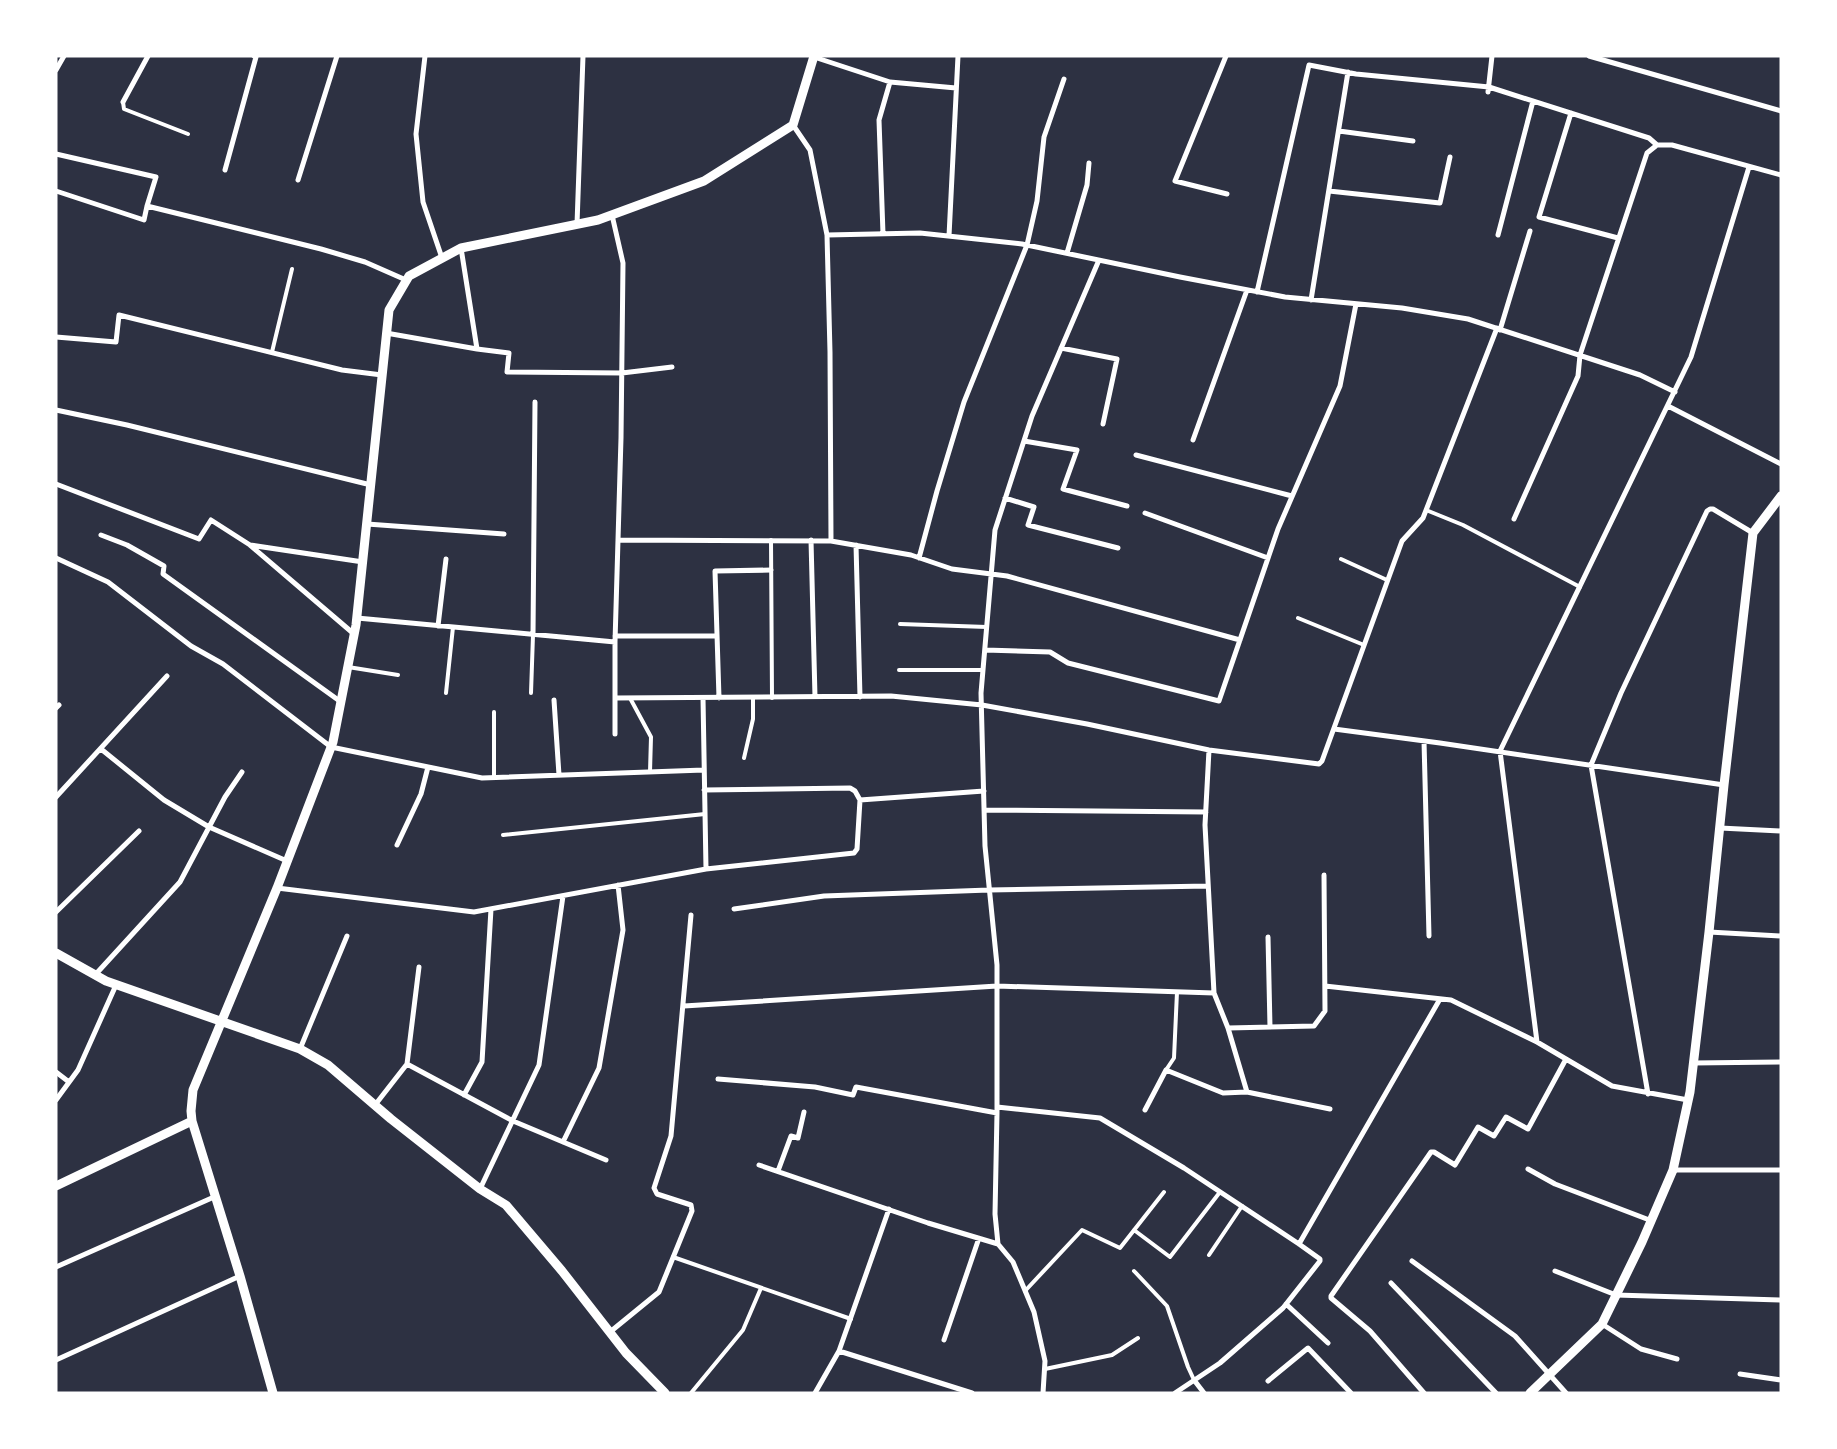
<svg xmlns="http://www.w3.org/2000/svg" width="1837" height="1449" font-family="'Roboto Condensed',sans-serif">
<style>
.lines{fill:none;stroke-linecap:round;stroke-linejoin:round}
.service{stroke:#fff;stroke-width:4}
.minor{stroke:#fff;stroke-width:5}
.tertiary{stroke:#fff;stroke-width:9}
</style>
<rect width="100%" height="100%" fill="#2d3142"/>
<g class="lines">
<path class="service" d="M 123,102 L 124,109 L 188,134
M 272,352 L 292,269
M 1426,510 L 1463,525 L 1580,587
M 771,540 L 772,698
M 1341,559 L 1387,580
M 1298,618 L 1364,645
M 900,624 L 987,627
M 348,667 L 398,675
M 899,670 L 983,670
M 446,693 L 453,627
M 531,693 L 533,635
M 630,698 L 651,737 L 650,772
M 744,758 L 753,719 L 753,698
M 494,777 L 494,712
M 503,835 L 705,814
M 1166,1070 L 1174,1058 L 1177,992
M 1134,1230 L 1170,1257 L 1220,1192
M 1209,1255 L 1242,1206
M 673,1257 L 851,1319
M 1134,1271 L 1167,1306 L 1188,1367 L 1194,1380
M 1025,1291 L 1082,1230 L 1120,1248 L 1164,1192
M 1045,1369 L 1112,1355 L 1138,1338
M 691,1393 L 743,1330 L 761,1288"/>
<path class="minor" d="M 425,56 L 416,134 L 423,202 L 442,258
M 1226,56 L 1175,181 L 1227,194
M 1589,56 L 1781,111
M 814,57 L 890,82 L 879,120 L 883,234
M 56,70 L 64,56
M 890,82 L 956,88
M 1488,92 L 1492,56
M 123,102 L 148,56
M 1571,113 L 1539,217 L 1618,238
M 793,125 L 810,150 L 827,235 L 830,352 L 831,541
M 1339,131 L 1413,141
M 56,154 L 156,177 L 147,206 L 321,249 L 365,262 L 406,280
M 225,170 L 256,57 L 254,56
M 298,180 L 337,56
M 56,191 L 144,220 L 147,206
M 1329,191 L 1440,203 L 1450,157
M 612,215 L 623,263 L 621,438 L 615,642 L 615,734
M 577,224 L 583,56
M 827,235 L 920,233 L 1022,244 L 1180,277 L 1285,297 L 1402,308 L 1468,319 L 1640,375 L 1675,392
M 1498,235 L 1533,101
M 949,236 L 958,56
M 1067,253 L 1087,185 L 1089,163
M 1257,292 L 1309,65 L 1356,74 L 1489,87 L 1649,138 L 1657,145
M 1311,300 L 1348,72
M 1500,330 L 1530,231
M 386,333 L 477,349 L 461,248
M 56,337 L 116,342 L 119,315 L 342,370 L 382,375
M 1061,348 L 1117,359 L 1103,424
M 477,349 L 509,353 L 507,372 L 622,373 L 672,367
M 1668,406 L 1781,464
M 56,410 L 127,425 L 371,485
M 1193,440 L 1247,290
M 1024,441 L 1077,450 L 1063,489 L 1127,506
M 1136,455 L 1292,496
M 56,484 L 199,539 L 211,520 L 250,545 L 363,562
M 1005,498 L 1034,507 L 1028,525 L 1118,548
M 1145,513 L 1268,558
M 1514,519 L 1578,376 L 1580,355 L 1647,153 L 1657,145 L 1672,145 L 1781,175
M 367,524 L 504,534
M 101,535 L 127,545 L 164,566 L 163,574 L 341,702
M 618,540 L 831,541 L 911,555 L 952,569 L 1007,576 L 1240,640
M 811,540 L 815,697
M 250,545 L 354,634
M 856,545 L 860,697
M 56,558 L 108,582 L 191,646 L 223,664 L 331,747 L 482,778 L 704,770
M 919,558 L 937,491 L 964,402 L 1027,245 L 1037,201 L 1044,137 L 1064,79
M 357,618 L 615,642
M 438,626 L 446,559
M 533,635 L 535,402
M 615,636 L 717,636
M 985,650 L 1050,652 L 1068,663 L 1219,701 L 1278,529 L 1340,386 L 1356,304
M 615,698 L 891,696 L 982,705 L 1087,724 L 1209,750 L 1319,764 L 1322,761 L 1402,541 L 1423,518 L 1497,328
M 719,698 L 715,571 L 771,570
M 554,700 L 559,775
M 56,708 L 59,705
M 1334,729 L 1440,743 L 1724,785
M 1424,741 L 1429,936
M 101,749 L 164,800 L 209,827 L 287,861
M 1209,750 L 1205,825 L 1214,993 L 1228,1028 L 1247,1092 L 1330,1109
M 704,790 L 850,788 L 855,791 L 860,800
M 56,797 L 167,676
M 984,810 L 1206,812
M 1720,828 L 1781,831
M 397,845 L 421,794 L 428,767
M 706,869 L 854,853 L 857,849 L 860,800 L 984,791
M 277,888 L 474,912 L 706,869 L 703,698
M 734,909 L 824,896 L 989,890 L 1208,886
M 56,912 L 139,831
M 1709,932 L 1781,936
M 1268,937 L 1270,1027
M 95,975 L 180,882 L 225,797 L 242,772
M 1325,986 L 1451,1000 L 1537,1042 L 1612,1086 L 1688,1100
M 684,1006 L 997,986 L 1214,993
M 1228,1028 L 1314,1026 L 1325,1011 L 1324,875
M 1537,1042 L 1500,751 L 1691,357 L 1749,167
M 300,1049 L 347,936
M 1693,1063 L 1781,1062
M 407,1064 L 513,1121 L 606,1160
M 56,1072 L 69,1082
M 718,1079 L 815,1087 L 853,1095 L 856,1087 L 997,1113
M 1648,1094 L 1591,765 L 1621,693 L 1707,511 L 1710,509 L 1713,509 L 1753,533
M 464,1095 L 482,1062 L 491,909
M 56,1100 L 78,1070 L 116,985
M 375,1105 L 407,1064 L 419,967
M 997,1107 L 1100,1118 L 1184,1168 L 1299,1244 L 1320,1259 L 1320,1261 L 1283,1308 L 1220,1363 L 1175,1393
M 1145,1110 L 1166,1070 L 1223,1093 L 1247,1092
M 563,1142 L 599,1068 L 623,930 L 618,885
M 759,1165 L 928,1223 L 998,1244 L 1013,1262 L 1034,1312 L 1045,1361 L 1043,1393
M 1528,1169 L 1555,1184 L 1652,1221
M 1673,1170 L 1781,1170
M 778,1171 L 791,1136 L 798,1138 L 804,1112
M 480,1189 L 539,1065 L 563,896
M 998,1244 L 995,1214 L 997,1113 L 997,965 L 985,846 L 981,693 L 995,530 L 1032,416 L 1099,260
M 1299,1244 L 1440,999
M 1412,1261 L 1515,1336 L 1566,1393
M 56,1267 L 214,1197
M 1555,1271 L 1616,1295 L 1781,1300
M 1391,1283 L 1496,1393
M 1286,1304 L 1328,1343
M 1602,1324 L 1641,1349 L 1677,1359
M 610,1332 L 659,1292 L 692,1211 L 691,1205 L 657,1194 L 654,1188 L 671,1136 L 691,915
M 944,1340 L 979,1238
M 839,1351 L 972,1393
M 56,1360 L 240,1276
M 1740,1374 L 1781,1380
M 1194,1380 L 1204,1393
M 1268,1381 L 1308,1348 L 1351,1393
M 815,1393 L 839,1351 L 889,1209
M 1424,1393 L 1370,1331 L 1331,1298 L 1331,1296 L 1431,1152 L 1434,1152 L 1455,1165 L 1478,1127 L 1494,1136 L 1506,1117 L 1528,1129 L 1566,1059"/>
<path class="tertiary" d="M 56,953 L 106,981 L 300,1049 L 328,1065 L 391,1119 L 480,1189 L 506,1205 L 562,1271 L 626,1353 L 665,1393
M 56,1186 L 192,1121
M 273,1393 L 240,1276 L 192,1121 L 191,1111 L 193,1090 L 277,888 L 333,742 L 356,625 L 389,310 L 409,276 L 461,248 L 598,220 L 704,181 L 793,125 L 814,56
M 1530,1393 L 1602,1324 L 1642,1242 L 1673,1170 L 1690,1092 L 1709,932 L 1724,785 L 1753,533 L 1781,496"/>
</g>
<rect width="1837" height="1449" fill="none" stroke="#ffffff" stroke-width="115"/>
</svg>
